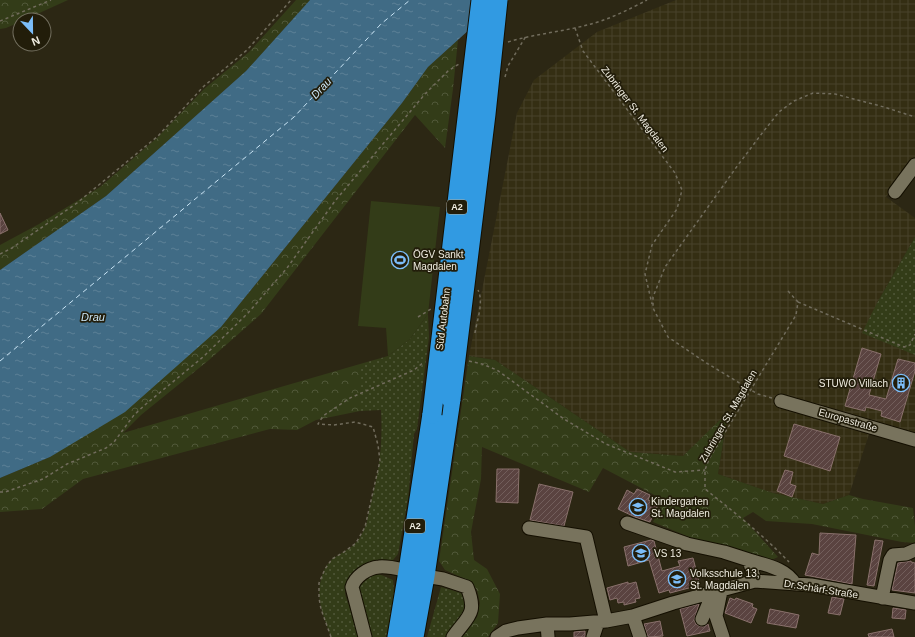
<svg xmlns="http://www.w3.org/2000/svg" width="915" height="637" font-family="Helvetica,sans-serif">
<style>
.industrial{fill:url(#industrial-grid)}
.green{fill:url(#green-dots)}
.forest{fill:url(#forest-crowns)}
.pitch{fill:#333c18}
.water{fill:url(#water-ripples)}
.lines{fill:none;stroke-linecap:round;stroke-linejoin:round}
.ferry{stroke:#cae5f6;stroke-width:1;stroke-dasharray:5 4;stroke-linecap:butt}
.building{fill:url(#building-hatch);stroke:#8a716c}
.minor-casing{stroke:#140f01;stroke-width:15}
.highway-casing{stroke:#140f01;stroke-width:21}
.path{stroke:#716c5c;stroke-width:1.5;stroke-dasharray:3 3;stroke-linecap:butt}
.minor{stroke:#78735d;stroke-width:13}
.highway{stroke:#319ae2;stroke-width:19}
.highway-bridge-casing{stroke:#140f01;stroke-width:21;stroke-linecap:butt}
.highway-bridge{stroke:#319ae2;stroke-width:19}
.labels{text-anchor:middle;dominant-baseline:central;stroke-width:3.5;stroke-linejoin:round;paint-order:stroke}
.shield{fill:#221d0a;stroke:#b2afa0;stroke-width:1}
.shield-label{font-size:9px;font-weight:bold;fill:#f0ede1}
.street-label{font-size:10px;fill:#f0ede1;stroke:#221d0a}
.poi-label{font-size:10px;fill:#f0ede1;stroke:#221d0a;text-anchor:start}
.water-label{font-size:11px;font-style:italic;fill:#cae5f6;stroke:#221d0a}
</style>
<defs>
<pattern id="industrial-grid" width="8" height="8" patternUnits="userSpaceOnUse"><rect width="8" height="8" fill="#342e13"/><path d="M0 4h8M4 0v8" fill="none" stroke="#48422a"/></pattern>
<pattern id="green-dots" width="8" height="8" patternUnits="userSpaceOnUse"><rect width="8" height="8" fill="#333c18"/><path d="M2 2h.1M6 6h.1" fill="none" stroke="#515839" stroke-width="1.8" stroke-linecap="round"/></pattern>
<pattern id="forest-crowns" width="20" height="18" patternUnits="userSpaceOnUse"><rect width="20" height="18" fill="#333c18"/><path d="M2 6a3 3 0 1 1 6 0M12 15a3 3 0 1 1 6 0" fill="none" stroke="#515839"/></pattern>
<pattern id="water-ripples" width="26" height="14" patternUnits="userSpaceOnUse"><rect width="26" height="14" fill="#406b85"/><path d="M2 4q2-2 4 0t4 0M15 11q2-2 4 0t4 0" fill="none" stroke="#5c8096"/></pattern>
<pattern id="building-hatch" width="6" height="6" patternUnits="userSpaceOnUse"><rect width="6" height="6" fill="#5a4340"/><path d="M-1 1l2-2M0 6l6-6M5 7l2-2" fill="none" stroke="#725e5b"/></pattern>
</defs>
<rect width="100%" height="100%" fill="#2c2714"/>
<path class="industrial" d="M 676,0 L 915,0 L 915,158 L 886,197 L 915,218 L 915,237 L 877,303 L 915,355 L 915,444 L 870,431 L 849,495 L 823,504 L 773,493 L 718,474 L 728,413 L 683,456 L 630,452 L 495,360 L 469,356 L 517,113 L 534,80 L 597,32 Z"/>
<path class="green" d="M 915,237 L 915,355 L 862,333 L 877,303 Z
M 428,314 L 429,337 L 417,429 L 414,434 L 408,499 L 398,554 L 393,560 L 373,563 L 358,569 L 347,581 L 345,594 L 354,621 L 358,637 L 331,637 C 323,614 314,597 323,573 C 325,568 329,561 334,558 C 349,548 358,546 365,527 C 368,521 368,513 370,506 C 379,472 383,446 381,410 L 360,411 L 360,364 L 388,356 L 410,339 Z
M 379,574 L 393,580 C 396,599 390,618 386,637 L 370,637 L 358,588 L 365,576 Z
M 441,587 L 461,593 L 466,601 L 465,614 L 445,637 L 427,637 Z"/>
<path class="forest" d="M 0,0 L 68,0 L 24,20 L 20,20 L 20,22 L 6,28 L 0,29 Z
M 296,0 L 310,0 L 246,71 L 106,196 L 0,270 L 0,245 L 39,224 L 100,187 L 158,137 L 204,89 L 249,52 Z
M 458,40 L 453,89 L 445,148 L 415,115 L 261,314 L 209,360 L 141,415 L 123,433 L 360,364 L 360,411 L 316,420 L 297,430 L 270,429 L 83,479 L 42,509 L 0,512 L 0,478 L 50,457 L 221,327 L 402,103 L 428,67 Z
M 469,356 L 495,360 L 630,452 L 683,456 L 728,412 L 718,474 L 773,493 L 823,504 L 849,495 L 863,499 L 913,508 L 915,526 L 915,543 L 902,542 L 812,524 L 766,521 L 753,512 L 743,518 L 778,557 L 767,562 L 699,541 L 653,522 L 664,500 L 603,468 L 589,492 L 482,447 L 481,479 L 471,532 L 474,560 L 487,569 L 500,594 L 498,623 L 488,637 L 462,637 L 477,617 L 480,603 L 477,590 L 470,581 L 445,570 L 439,561 Z"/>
<path class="pitch" d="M 371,201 L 440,207 L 428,314 L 410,339 L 388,356 L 386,328 L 358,326 Z"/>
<path class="water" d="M 310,0 L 502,0 L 428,67 L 402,103 L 221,327 L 125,412 L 50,457 L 0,478 L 0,270 L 106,196 L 246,71 Z"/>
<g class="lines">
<path class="ferry" d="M 0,361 L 294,117 L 381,24 L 410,0"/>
</g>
<path class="building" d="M 0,213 L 8,230 L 0,234 Z
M 862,348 L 881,354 L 869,395 L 886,399 L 898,359 L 915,363 L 915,371 L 900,422 L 881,416 L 882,411 L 866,407 L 865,411 L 845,406 Z
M 794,424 L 840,437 L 830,471 L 784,456 Z
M 497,469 L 519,469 L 518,503 L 496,502 Z
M 785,470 L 793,472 L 790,484 L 796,486 L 792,497 L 777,491 Z
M 539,484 L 573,492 L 564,526 L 530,520 Z
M 637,489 L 650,495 L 648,500 L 658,505 L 650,522 L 635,517 L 618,509 L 627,490 L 634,494 Z
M 820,533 L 856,535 L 852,584 L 805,575 L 812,553 L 819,555 Z
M 651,540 L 654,541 L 662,571 L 680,566 L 678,561 L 693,558 L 700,585 L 670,593 L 669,590 L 659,593 L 649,560 L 628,566 L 624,547 Z
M 875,540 L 883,541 L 874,586 L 867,585 Z
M 911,561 L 911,562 L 915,563 L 915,593 L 892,590 L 898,563 Z
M 628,582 L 628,584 L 636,582 L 640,598 L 635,599 L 636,602 L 624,605 L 624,602 L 618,603 L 617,598 L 610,600 L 607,588 Z
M 832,597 L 844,599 L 840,615 L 828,613 Z
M 730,598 L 735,600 L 736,598 L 753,604 L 752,607 L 757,609 L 751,623 L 725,613 Z
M 699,604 L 694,620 L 696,624 L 699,626 L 703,627 L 708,624 L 710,631 L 687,636 L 680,609 Z
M 893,608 L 906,610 L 905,619 L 892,618 Z
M 770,609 L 799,615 L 796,628 L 767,623 Z
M 660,621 L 663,636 L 648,637 L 644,624 Z
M 892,629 L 894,637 L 869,637 L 868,634 Z
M 585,631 L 585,637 L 574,637 L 574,632 Z"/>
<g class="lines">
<defs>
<path id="minor" d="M 895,192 L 915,165
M 781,401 L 915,440
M 627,523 L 687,544 L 724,552 L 749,560 L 755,581
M 529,528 L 586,537 L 606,621
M 749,560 C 765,565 786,568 795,584
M 425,576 L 443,579 L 467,587 C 478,614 468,616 453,637
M 721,591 L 716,616 L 723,637
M 882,598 L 890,560 L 893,555 L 906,554 L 915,550
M 633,616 L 640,637
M 702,619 L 713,593
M 547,624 L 548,637
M 365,637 L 352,587 C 355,577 367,568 379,567 C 388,566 399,569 408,571
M 497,637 L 506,631 L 518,628 L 547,624 L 570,624 L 606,621 L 633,616 L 673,603 L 755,581 L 811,585 L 915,603
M 593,637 L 598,622"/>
<path id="highway" d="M 397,637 L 408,571 L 432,414
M 414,637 L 425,576 L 451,399"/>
</defs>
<use href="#minor" class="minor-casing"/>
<use href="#highway" class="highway-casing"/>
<path class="path" d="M 0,21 L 51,0
M 575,28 L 583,51 L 675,173 L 682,190 L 677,209 L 652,245 L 645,274 L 652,304
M 508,42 C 534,34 561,32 587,25 C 606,21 630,9 647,0
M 505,77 L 508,66 L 526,36
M 0,254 L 12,248 L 77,203 L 158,136 L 204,86 L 247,50 L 291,0
M 788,291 L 798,302 L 796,315 L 709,459 L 705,470 L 705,489 C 734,512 763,535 789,562
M 798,302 L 904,347 L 910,345 L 915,334
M 418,317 L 431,309
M 475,333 C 477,320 484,302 478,290
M 469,361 L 482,364 L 497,370 L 564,419 L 606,444 L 675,472 L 705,470
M 772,398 L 758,394 L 751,390 L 705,362 L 668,337 L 653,308 L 653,297 L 665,267 L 738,165 L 763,132 L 779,112 L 794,101 L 813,93 L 835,94 L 884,107 L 915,117
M 0,492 L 5,492 L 43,479 L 67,464 L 106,448 L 114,442 L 134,415 L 146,404 L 203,357 L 248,313 L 287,268 L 335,201 L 425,94 L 448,71 L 459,64
M 331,637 L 321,609 L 319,598 L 319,583 L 325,569 L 332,559 L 344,552 L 356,543 L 365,527 L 380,461 L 378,445 L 373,427 L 355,422 L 334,425 L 318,424 L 323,416 L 350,398 L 414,370 L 424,362"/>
<use href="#minor" class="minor"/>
<use href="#highway" class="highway"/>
<defs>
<path id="highway-bridge" d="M 451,399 L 486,114 L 498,0
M 432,414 L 481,0"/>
</defs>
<use href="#highway-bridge" class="highway-bridge-casing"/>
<use href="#highway-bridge" class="highway-bridge"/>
</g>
<defs>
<symbol id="stadium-ring" viewBox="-11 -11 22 22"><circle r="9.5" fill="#221d0a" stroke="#7cbef9" stroke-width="1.5"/><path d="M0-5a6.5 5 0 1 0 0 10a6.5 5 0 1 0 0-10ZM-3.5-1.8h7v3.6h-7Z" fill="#7cbef9"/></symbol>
<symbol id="building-ring" viewBox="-11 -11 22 22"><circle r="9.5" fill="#221d0a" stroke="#7cbef9" stroke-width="1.5"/><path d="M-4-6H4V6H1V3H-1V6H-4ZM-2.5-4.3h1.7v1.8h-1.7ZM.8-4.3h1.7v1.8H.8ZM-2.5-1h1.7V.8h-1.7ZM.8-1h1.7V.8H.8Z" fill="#7cbef9"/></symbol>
<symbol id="school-ring" viewBox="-11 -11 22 22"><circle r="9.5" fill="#221d0a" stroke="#7cbef9" stroke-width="1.5"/><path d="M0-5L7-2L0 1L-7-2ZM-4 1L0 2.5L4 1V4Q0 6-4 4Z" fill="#7cbef9"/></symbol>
</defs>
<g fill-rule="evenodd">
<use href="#stadium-ring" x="390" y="250" width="20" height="20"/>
<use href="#building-ring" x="891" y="373" width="20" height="20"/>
<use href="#school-ring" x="628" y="497" width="20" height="20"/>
<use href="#school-ring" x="631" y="543" width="20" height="20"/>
<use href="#school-ring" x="667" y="569" width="20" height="20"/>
</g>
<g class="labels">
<g class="shield">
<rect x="447" y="200" width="20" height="14" rx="3"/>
<rect x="405" y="519" width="20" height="14" rx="3"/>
</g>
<g class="shield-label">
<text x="457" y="207">A2</text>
<text x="415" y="526">A2</text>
</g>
<g class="street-label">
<text transform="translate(635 109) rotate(53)">Zubringer St. Magdalen</text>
<text transform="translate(443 319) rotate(-83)">Süd Autobahn</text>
<text transform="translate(728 416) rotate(-60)">Zubringer St. Magdalen</text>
<text transform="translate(848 420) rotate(16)">Europastraße</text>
<text transform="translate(821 589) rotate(9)">Dr.Schärf-Straße</text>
</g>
<g class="poi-label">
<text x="413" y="254">ÖGV Sankt<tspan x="413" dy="12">Magdalen</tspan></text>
<text x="888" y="383" text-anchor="end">STUWO Villach</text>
<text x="651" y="501">Kindergarten<tspan x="651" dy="12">St. Magdalen</tspan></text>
<text x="654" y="553">VS 13</text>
<text x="690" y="573">Volksschule 13,<tspan x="690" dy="12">St. Magdalen</tspan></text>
</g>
<g class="water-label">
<text transform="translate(321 88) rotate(-47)">Drau</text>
<text x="93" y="317">Drau</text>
</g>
</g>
<g transform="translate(32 32) rotate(158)"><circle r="19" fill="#221d0a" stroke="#747060"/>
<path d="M0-3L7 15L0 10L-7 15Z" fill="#7cbef9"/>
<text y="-6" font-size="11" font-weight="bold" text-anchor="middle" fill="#f0ede1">N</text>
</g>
</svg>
